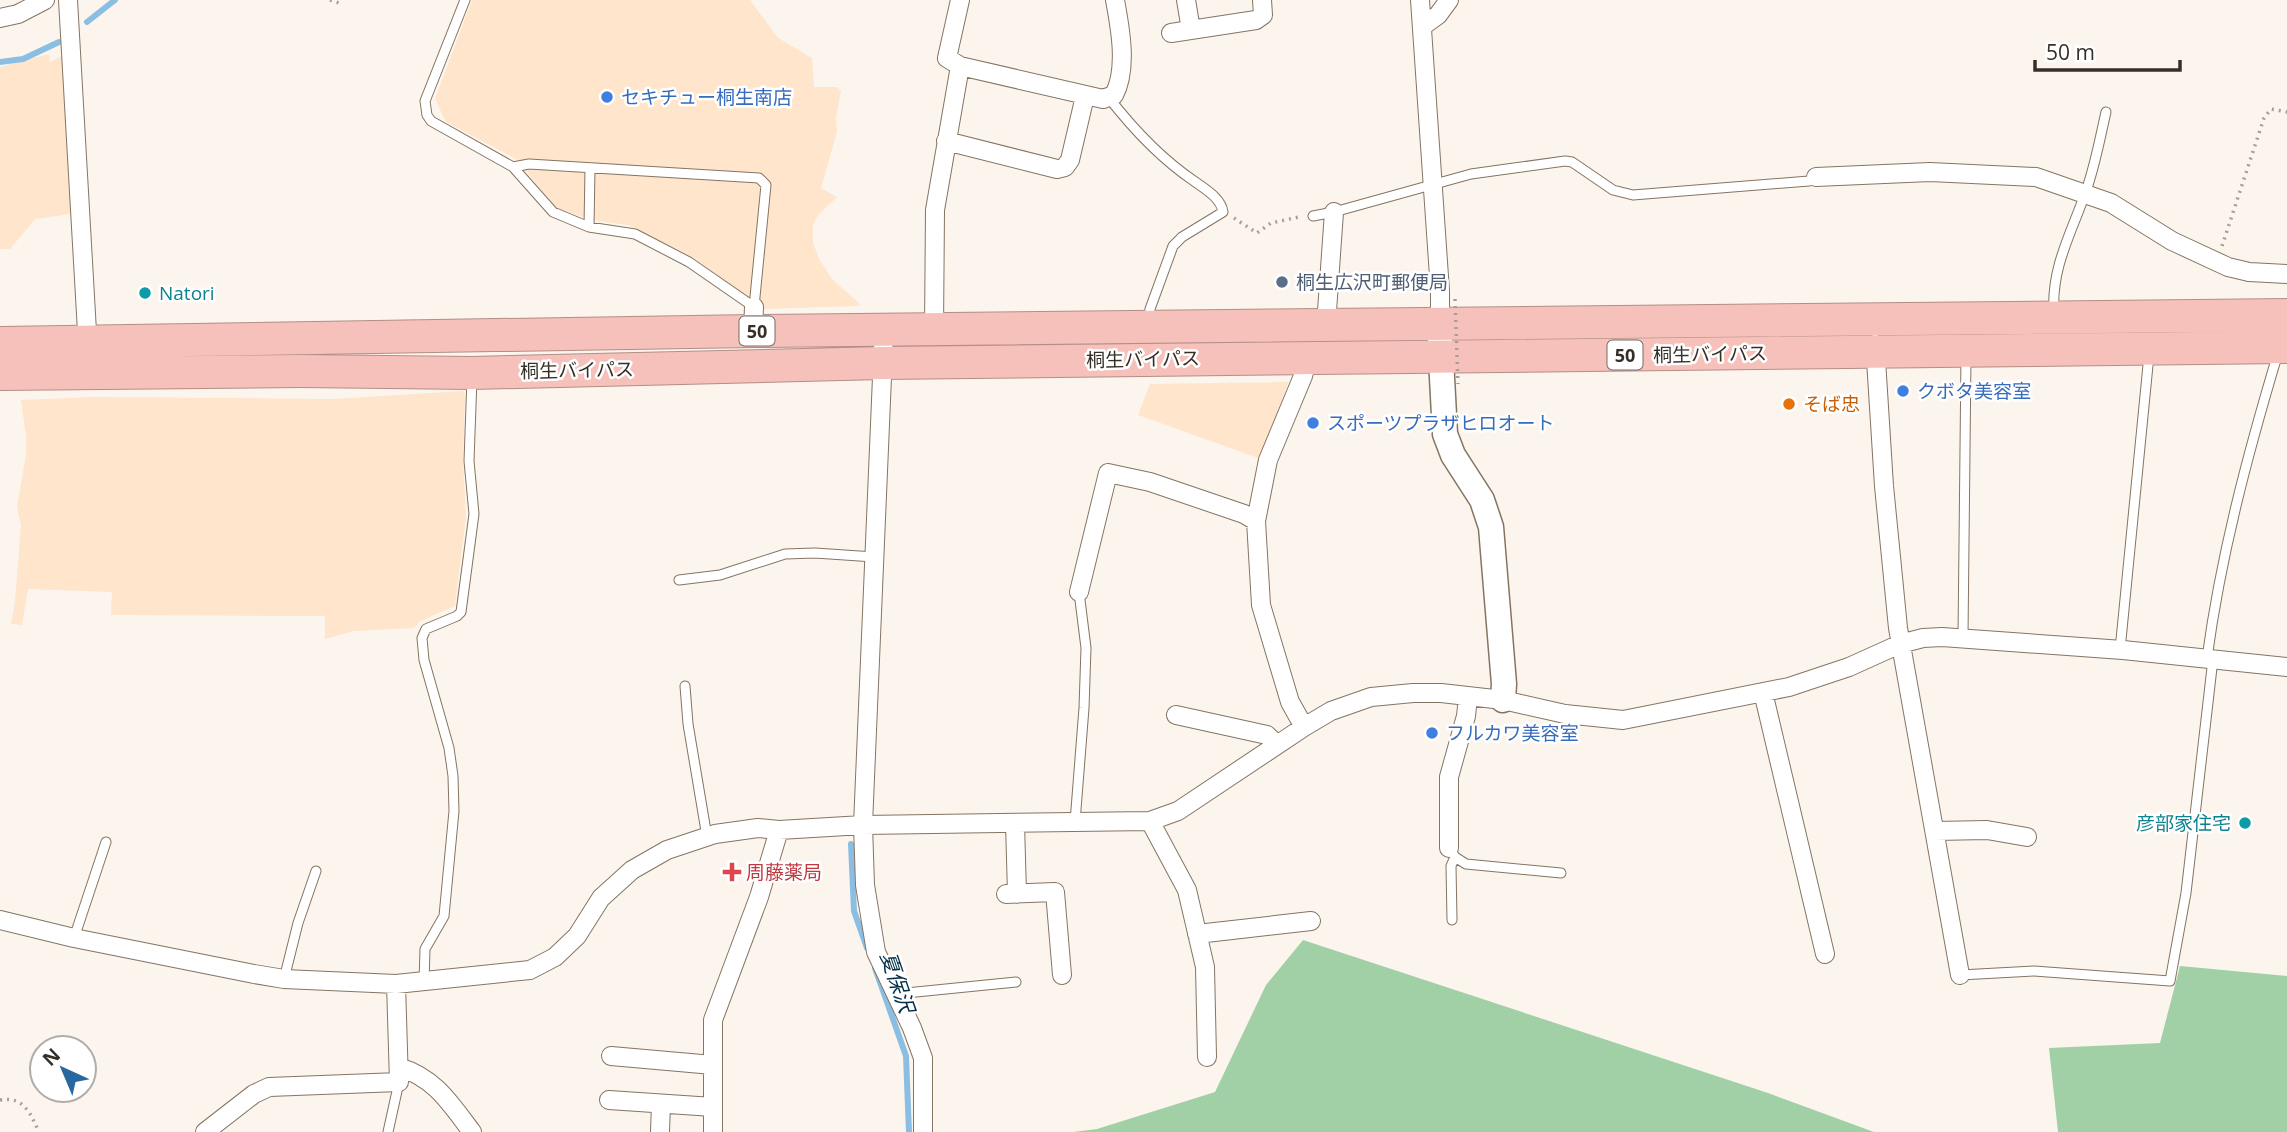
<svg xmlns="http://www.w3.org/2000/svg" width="2287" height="1132" font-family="'Open Sans','Noto Sans JP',sans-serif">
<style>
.built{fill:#fee5cb}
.forest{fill:#a2d0a6}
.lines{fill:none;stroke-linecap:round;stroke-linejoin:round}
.stream{stroke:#8bbee3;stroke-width:6}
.lane-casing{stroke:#857462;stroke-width:11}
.street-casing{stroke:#857462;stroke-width:20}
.secondary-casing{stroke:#857462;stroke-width:27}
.highway-casing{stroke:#b38e87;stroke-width:34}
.path{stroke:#a69f97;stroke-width:3.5;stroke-dasharray:2 5;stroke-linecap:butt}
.lane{stroke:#fff;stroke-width:9}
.street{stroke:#fff;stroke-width:18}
.secondary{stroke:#fff;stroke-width:24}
.highway{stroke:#f6c1ba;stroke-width:32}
.path-bridge{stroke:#a69f97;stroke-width:3.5;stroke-dasharray:2 5;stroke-linecap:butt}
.shop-dot{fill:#3f7fe0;stroke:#fff;stroke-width:2.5}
.service-dot{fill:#5c6f8a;stroke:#fff;stroke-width:2.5}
.culture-dot{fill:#0f9aa8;stroke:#fff;stroke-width:2.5}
.food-dot{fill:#e8710a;stroke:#fff;stroke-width:2.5}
.health-dot{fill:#e0444e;stroke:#fff;stroke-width:2.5}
.labels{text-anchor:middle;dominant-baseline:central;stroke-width:5;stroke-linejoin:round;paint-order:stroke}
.shield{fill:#fff;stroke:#726d68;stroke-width:2}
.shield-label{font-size:18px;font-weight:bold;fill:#362f27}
.shop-label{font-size:19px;fill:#366cbe;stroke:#fff;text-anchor:start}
.service-label{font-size:19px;fill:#4e5e75;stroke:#fff;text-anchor:start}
.culture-label{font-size:19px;fill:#0d838f;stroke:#fff;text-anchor:start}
.street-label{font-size:19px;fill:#362f27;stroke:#fff}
.food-label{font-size:19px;fill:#c56008;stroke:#fff;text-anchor:start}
.health-label{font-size:19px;fill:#be3a42;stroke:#fff;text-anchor:start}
.water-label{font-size:21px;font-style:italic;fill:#042f48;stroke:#fff}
</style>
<rect width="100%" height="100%" fill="#fcf5ed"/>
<path class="built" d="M 472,0 L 750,0 L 778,38 L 812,58 L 814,87 L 837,87 L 841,91 L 836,118 L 837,132 L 821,188 L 837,197 L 819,214 L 813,224 L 813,243 L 820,261 L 832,279 L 860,304 L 859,306 L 763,309 L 696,259 L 628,225 L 592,220 L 556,208 L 516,159 L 446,122 L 435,99 Z
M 49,54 L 50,62 L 62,56 L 71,214 L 35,219 L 10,249 L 0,249 L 0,67 Z
M 1288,382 L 1261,459 L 1138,415 L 1150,384 Z
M 464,391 L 465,396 L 463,462 L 466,516 L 455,606 L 420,621 L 414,628 L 354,631 L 325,639 L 325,616 L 111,615 L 112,592 L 28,589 L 22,625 L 11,624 L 15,601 L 21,525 L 17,507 L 26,455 L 26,436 L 21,400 L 95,397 L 334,399 Z"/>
<path class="forest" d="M 1303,940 L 1768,1093 L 1874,1132 L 1073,1132 L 1097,1129 L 1215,1092 L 1266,985 Z
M 2180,966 L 2287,976 L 2287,1132 L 2058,1132 L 2049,1048 L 2160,1043 Z"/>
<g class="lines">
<path class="stream" d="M 87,22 L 115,0
M 0,62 L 23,59 L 59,42
M 851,844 L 854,911 L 867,948
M 875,968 L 906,1056 L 909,1132"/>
<defs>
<path id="lane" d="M 465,0 L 425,101 L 427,115 L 431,121 L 513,167 L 553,212 L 589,227 L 635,234 L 689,262 L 754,307
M 1109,98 C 1134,130 1160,158 1194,181 C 1205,189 1221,198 1223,212 L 1182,237 L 1173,246 L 1150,309 L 1149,323
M 513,167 L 529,164 L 759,178 L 766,185 L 754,307
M 1313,216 L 1334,212 L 1471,174 L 1565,161 L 1572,162 L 1613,190 L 1633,195 L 1809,181 L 1816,177
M 589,227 L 590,168
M 2054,312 C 2051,267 2072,232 2086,191 C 2095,166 2100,138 2106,112
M 679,580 L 720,575 L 785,554 L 815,553 L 874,557
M 1963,637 L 1966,356
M 2120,650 L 2149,355
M 2207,658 C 2221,554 2248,453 2278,353
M 685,686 L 688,724 L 707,837
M 1075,822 L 1084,708 L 1086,648 L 1079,592
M 1449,848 L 1455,857 L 1466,864 L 1561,873
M 1452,920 L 1451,866 L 1455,857
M 74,938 L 106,842
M 1960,975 L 2034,971 L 2170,981 L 2186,893 L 2213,659
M 284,979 L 298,923 L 316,871
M 424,982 L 425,949 L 444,916 L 454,811 L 453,776 L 449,748 L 424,660 L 422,638 L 426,629 L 457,616 L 461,612 L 474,514 L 469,461 L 472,378
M 896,994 L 1016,982
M 388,1132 L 399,1082"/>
<path id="street" d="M 68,0 L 88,349
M 960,0 L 947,58 L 960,66 L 1103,99 L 1114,95 C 1128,69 1120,27 1115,0
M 1186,0 L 1191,30
M 1420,0 L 1440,291 L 1440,325
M 0,18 L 18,14 L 45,0
M 1423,26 L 1438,15 L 1449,0
M 1171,33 L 1256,20 L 1263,15 L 1262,0
M 946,141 L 1057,169 L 1065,167 L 1070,160 L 1085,96
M 1816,177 L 1930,172 L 2036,177 L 2111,203 L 2172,241 L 2228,267 L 2249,272 L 2287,274
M 1326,325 L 1334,212
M 884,330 L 863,825 L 865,885 L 876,952 L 912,1028 L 923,1058 L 923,1132
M 934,330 L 935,210 L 960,66
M 753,331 L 754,307
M 1875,344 L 1884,486 L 1898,628 L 1960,975
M 1079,592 L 1108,473 L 1150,482 L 1244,514 L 1256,521
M 1763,692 L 1825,954
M 1176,715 L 1267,735 L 1277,745
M 1304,727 L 1290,702 L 1261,605 L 1256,521 L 1268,460 L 1303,376 L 1308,357
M 1150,821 L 1187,890 L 1205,967 L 1207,1057
M 1015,823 L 1017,894
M 1935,831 L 1987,830 L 2027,837
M 1449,848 L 1449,777 L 1466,716 L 1468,697
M 1006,894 L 1055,892 L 1062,975
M 0,920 L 74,938 L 254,974 L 284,979 L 396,984 L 530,970 L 555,957 L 577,936 L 601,898 L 632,870 L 667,850 L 715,834 L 758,828 L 779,830 L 863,825 L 1150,821 L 1178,811 L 1304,727 L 1331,711 L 1371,697 L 1413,693 L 1441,693 L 1503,700 L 1565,714 L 1623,720 L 1789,687 L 1849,667 L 1900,644 L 1923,638 L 1942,637 L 2123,650 L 2287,667
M 1197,934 L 1311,921
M 611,1056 L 713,1065
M 399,1067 C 435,1078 450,1103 472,1132
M 609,1100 L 713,1107
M 205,1132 L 254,1094 L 269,1087 L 399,1082 L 396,984
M 660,1132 L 661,1104
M 713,1132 L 713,1020 L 759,897 L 779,830"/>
<path id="secondary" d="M 1440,340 L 1445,434 L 1453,455 L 1482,500 L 1491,527 L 1504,684 L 1503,700"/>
<path id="highway" d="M 0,343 L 753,331 L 2287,315
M 0,374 L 300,371 L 472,373 L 883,363 L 2287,347"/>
</defs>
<use href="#lane" class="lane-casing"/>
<use href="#street" class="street-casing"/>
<use href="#secondary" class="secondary-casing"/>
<use href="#highway" class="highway-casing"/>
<path class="path" d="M 330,0 L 339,3
M 1234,218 L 1257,233 L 1271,223 L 1299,217
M 2222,246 L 2264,118 L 2271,109 L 2287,112
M 0,1100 C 24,1096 30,1113 39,1132"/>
<use href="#lane" class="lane"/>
<use href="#street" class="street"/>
<use href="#secondary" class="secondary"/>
<use href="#highway" class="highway"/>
<path class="path-bridge" d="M 1455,299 L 1458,384"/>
</g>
<g class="shop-dot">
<circle cx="607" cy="97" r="7"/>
<circle cx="1903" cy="391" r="7"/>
<circle cx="1313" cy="423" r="7"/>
<circle cx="1432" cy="733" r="7"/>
</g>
<circle class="service-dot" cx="1282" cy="282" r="7"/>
<g class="culture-dot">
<circle cx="145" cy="293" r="7"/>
<circle cx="2245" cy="823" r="7"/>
</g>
<circle class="food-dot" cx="1789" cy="404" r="7"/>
<path class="health-dot" d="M728.5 861.5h7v7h7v7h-7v7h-7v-7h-7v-7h7z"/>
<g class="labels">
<g class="shield">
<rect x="739.5" y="316.5" width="35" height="29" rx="5"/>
<rect x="1607.5" y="340.5" width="35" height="29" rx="5"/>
</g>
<g class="shield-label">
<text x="757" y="331">50</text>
<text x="1625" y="355">50</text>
</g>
<g class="shop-label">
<text x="621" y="97">セキチュー桐生南店</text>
<text x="1917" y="391">クボタ美容室</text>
<text x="1327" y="423">スポーツプラザヒロオート</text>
<text x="1446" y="733">フルカワ美容室</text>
</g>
<g class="service-label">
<text x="1296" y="282">桐生広沢町郵便局</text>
</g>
<g class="culture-label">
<text x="159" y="293">Natori</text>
<text x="2231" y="823" text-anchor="end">彦部家住宅</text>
</g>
<g class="street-label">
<text transform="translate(1710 354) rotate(-1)">桐生バイパス</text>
<text transform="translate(1143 359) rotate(-1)">桐生バイパス</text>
<text transform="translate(577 370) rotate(-1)">桐生バイパス</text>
</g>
<g class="food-label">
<text x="1803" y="404">そば忠</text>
</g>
<g class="health-label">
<text x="746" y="872">周藤薬局</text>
</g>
<g class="water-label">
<text transform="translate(898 982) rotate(71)">夏保沢</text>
</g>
</g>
<g transform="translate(63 1069) rotate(316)"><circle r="33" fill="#ffffff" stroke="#afaca9" stroke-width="2"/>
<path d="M0-5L12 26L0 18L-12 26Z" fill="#27689e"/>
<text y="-10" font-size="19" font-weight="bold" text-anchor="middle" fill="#362f27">N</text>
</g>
<path d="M2035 60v10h145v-10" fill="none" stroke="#362f27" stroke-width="3.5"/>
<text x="2046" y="60" font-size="21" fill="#362f27" stroke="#ffffff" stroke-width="5" paint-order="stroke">50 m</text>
</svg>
